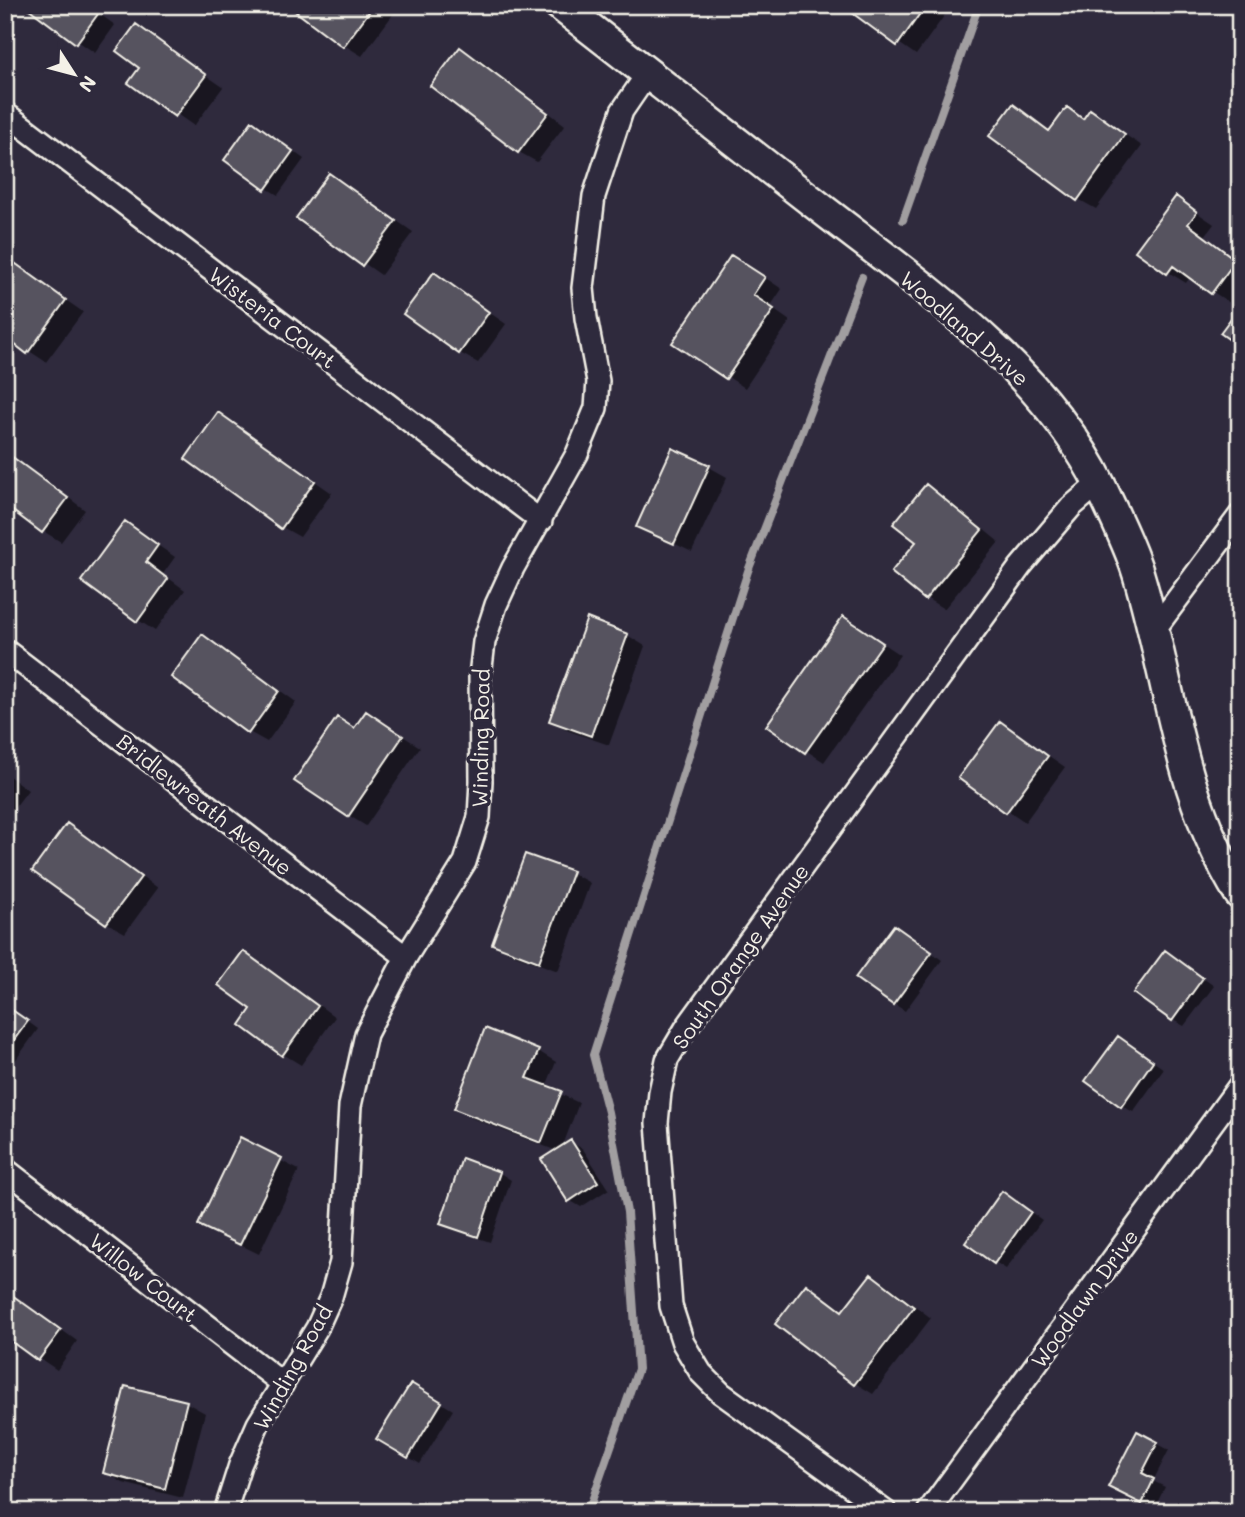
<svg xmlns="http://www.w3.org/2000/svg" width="1245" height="1517" font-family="Mali,sans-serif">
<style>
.shadow{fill:#0007}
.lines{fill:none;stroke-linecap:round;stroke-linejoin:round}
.stream{stroke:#a19ea0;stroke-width:8}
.building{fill:#56525f;stroke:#f4f1e8;stroke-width:2}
.minor-casing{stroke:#f4f1e8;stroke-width:26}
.secondary-casing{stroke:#f4f1e8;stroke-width:35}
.minor{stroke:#2f2a3d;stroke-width:21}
.secondary{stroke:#2f2a3d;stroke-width:30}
.labels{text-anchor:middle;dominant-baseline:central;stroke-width:7;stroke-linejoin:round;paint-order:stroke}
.street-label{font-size:21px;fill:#f4f1e8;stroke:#2f2a3d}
</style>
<rect width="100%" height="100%" fill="#2f2a3d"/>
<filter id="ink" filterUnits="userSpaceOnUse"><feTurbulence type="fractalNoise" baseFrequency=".0143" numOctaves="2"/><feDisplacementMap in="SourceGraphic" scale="14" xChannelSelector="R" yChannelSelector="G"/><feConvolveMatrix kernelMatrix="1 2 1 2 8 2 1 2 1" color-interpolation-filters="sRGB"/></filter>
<g filter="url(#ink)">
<path class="shadow" d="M 26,5 L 97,5 L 94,10 L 115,25 L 95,53 Z
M 290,5 L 400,5 L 362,56 L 344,45 Z
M 848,5 L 952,5 L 916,55 L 847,7 Z
M 136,27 L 223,87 L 194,126 L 131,82 L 141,67 Z
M 461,49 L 479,59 L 565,125 L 537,162 L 519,152 Z
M 1013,106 L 1051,132 L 1067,109 L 1085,119 L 1090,111 L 1142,146 L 1096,209 L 1078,199 Z
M 253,123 L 304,159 L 278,195 L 266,188 Z
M 330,175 L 413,232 L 381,275 L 299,218 Z
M 1177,199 L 1214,224 L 1205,236 L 1240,262 L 1240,289 L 1230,303 L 1190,277 L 1186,283 L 1168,272 Z
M 5,258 L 83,312 L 46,362 L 5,335 Z
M 749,267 L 782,289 L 770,307 L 790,321 L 745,388 L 674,342 Z
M 434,274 L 506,324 L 478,363 L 460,353 Z
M 219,414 L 332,493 L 300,537 L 282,527 Z
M 8,455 L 26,466 L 85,510 L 61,542 L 43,531 Z
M 709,467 L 727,477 L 692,552 L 638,526 Z
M 926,487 L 944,497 L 999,542 L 944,609 L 926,598 Z
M 125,523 L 175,557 L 163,574 L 185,590 L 155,631 L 138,620 Z
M 844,618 L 900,655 L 824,762 L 768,726 Z
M 627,635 L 645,646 L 609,745 L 569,731 L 551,720 Z
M 202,637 L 220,647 L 296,702 L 267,742 L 249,732 Z
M 367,713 L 420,747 L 366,826 L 348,815 L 356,729 Z
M 1001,723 L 1065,767 L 1025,822 L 961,778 Z
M 5,773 L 28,790 L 6,819 L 5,818 Z
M 68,825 L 86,836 L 158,888 L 125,933 L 107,923 L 35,870 Z
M 572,873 L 590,883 L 558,971 L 512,954 L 494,944 Z
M 895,927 L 942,960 L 905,1011 L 894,1004 Z
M 243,953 L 261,963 L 335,1017 L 301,1065 L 283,1054 Z
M 1177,959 L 1214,986 L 1184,1026 L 1173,1020 Z
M 5,1005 L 38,1029 L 15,1061 L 5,1055 Z
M 1130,1045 L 1164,1069 L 1133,1112 L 1121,1105 Z
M 538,1051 L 556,1062 L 546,1087 L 579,1103 L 562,1148 L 571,1142 L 583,1149 L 609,1189 L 581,1207 L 569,1200 L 557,1151 L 474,1119 L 456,1108 Z
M 240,1140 L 299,1170 L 259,1254 L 218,1234 Z
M 464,1160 L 500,1173 L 511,1180 L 490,1242 L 454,1230 L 442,1223 Z
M 1014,1200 L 1042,1220 L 1006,1269 L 995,1262 Z
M 872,1276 L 889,1286 L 931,1318 L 873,1394 L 855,1383 L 778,1323 L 807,1286 L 844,1311 Z
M 5,1289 L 77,1341 L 57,1370 L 5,1335 Z
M 412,1385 L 453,1410 L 420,1464 L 379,1439 Z
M 126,1388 L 187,1403 L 205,1413 L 183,1498 L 123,1483 L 105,1472 Z
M 1138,1433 L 1169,1450 L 1153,1481 L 1165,1487 L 1154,1509 L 1122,1493 Z
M 756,1504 L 767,1511 L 768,1512 L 750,1512 Z"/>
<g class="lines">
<path class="stream" d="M 903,220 L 979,5
M 588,1512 L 638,1369 L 627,1212 L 608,1112 L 593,1055 L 748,571 L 862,277"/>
</g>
<path class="building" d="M 24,5 L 87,5 L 98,14 L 76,44 Z
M 287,5 L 374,5 L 343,47 Z
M 846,5 L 926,5 L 897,46 L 844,7 Z
M 136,24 L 206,75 L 175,117 L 128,83 L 139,68 L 116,51 Z
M 460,47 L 548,113 L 518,153 L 430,86 Z
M 1013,104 L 1049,131 L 1067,107 L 1083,119 L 1090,109 L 1125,134 L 1077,201 L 989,136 Z
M 252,121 L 293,151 L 265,190 L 224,160 Z
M 329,173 L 396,221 L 362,266 L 296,218 Z
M 1176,196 L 1197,212 L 1188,224 L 1236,260 L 1211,294 L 1173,266 L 1167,274 L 1135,251 Z
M 731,255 L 765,277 L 753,295 L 774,309 L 726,379 L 672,343 Z
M 5,256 L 66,300 L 27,354 L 5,337 Z
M 434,272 L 489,312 L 459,354 L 403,314 Z
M 1240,306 L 1240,347 L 1220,333 Z
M 218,412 L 315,481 L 281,529 L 185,459 Z
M 672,448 L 710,465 L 674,544 L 636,527 Z
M 7,453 L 68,498 L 42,533 L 5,505 L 5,456 Z
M 926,484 L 982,530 L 925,600 L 891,572 L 916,542 L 893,524 Z
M 125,521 L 158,545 L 146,562 L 168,579 L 137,622 L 81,581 Z
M 843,616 L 883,643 L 805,753 L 766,726 Z
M 587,618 L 628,634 L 591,736 L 549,721 Z
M 202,634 L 279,691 L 248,734 L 171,677 Z
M 366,711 L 403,736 L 348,817 L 294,781 L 337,717 L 354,728 Z
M 1000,721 L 1048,756 L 1006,813 L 958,778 Z
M 67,823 L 141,877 L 106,924 L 32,871 Z
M 525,854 L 573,871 L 539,962 L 492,944 Z
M 894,925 L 932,952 L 893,1005 L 855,978 Z
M 1165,950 L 1203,978 L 1172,1021 L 1133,993 Z
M 243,951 L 318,1006 L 282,1056 L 240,1025 L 251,1009 L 218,985 Z
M 5,1005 L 28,1021 L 5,1052 Z
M 485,1028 L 539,1050 L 527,1078 L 562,1091 L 541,1143 L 454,1109 Z
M 1118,1036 L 1153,1061 L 1121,1107 L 1085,1081 Z
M 240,1137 L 282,1158 L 240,1245 L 198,1225 Z
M 571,1140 L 598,1182 L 568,1202 L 541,1159 Z
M 462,1158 L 500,1172 L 478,1237 L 440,1224 Z
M 1002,1191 L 1031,1212 L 994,1264 L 965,1243 Z
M 871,1274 L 914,1307 L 854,1385 L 775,1324 L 806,1284 L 842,1311 Z
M 5,1290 L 61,1330 L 38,1361 L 5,1337 Z
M 411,1383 L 442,1402 L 408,1458 L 376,1439 Z
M 125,1386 L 187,1401 L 165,1489 L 103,1473 Z
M 1137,1431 L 1158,1442 L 1142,1473 L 1154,1479 L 1142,1504 L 1108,1487 Z"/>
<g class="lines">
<defs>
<path id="minor" d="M 5,113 L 541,521
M 1152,633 L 1240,515
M 5,650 L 406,957
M 5,1169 L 283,1384
M 225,1512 L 240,1465 L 258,1424 L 317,1328 L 331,1297 L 341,1262 L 350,1106 L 366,1034 L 406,957 L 465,862 L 479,817 L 481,781 L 480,676 L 484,642 L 496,605 L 513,568 L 577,454 L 596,408 L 598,381 L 586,318 L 583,288 L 594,196 L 622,111 L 648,73
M 886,1512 L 721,1393 L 701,1373 L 683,1343 L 671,1306 L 657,1123 L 660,1092 L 667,1060 L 686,1028 L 1020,567 L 1071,507 L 1099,483
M 928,1512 L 1240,1085"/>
<path id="secondary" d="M 560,5 C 646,72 732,139 818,206 C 920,285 1043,368 1101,487 C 1114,515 1129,544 1138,573 C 1172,685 1176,791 1240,894"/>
</defs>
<use href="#minor" class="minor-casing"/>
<use href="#secondary" class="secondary-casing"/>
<use href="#minor" class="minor"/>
<use href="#secondary" class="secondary"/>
</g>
</g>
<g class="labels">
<g class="street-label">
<text transform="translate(273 317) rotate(37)">Wisteria Court</text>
<text transform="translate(965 328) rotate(41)">Woodland Drive</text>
<text transform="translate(480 738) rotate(-89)">Winding Road</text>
<text transform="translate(205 804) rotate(38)">Bridlewreath Avenue</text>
<text transform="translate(740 956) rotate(-55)">South Orange Avenue</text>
<text transform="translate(144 1277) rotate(38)">Willow Court</text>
<text transform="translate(1084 1298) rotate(-54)">Woodlawn Drive</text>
<text transform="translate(292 1367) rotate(-61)">Winding Road</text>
</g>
</g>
<rect width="1245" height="1517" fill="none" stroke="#2f2a3d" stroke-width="28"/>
<rect x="14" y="14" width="1217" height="1489" fill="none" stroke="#f4f1e8" stroke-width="2.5" filter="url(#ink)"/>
<g transform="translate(74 74) rotate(126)" stroke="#2f2a3d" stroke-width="5" paint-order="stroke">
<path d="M0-5L12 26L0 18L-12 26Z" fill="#f4f1e8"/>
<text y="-10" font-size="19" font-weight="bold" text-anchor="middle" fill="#f4f1e8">N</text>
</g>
</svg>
